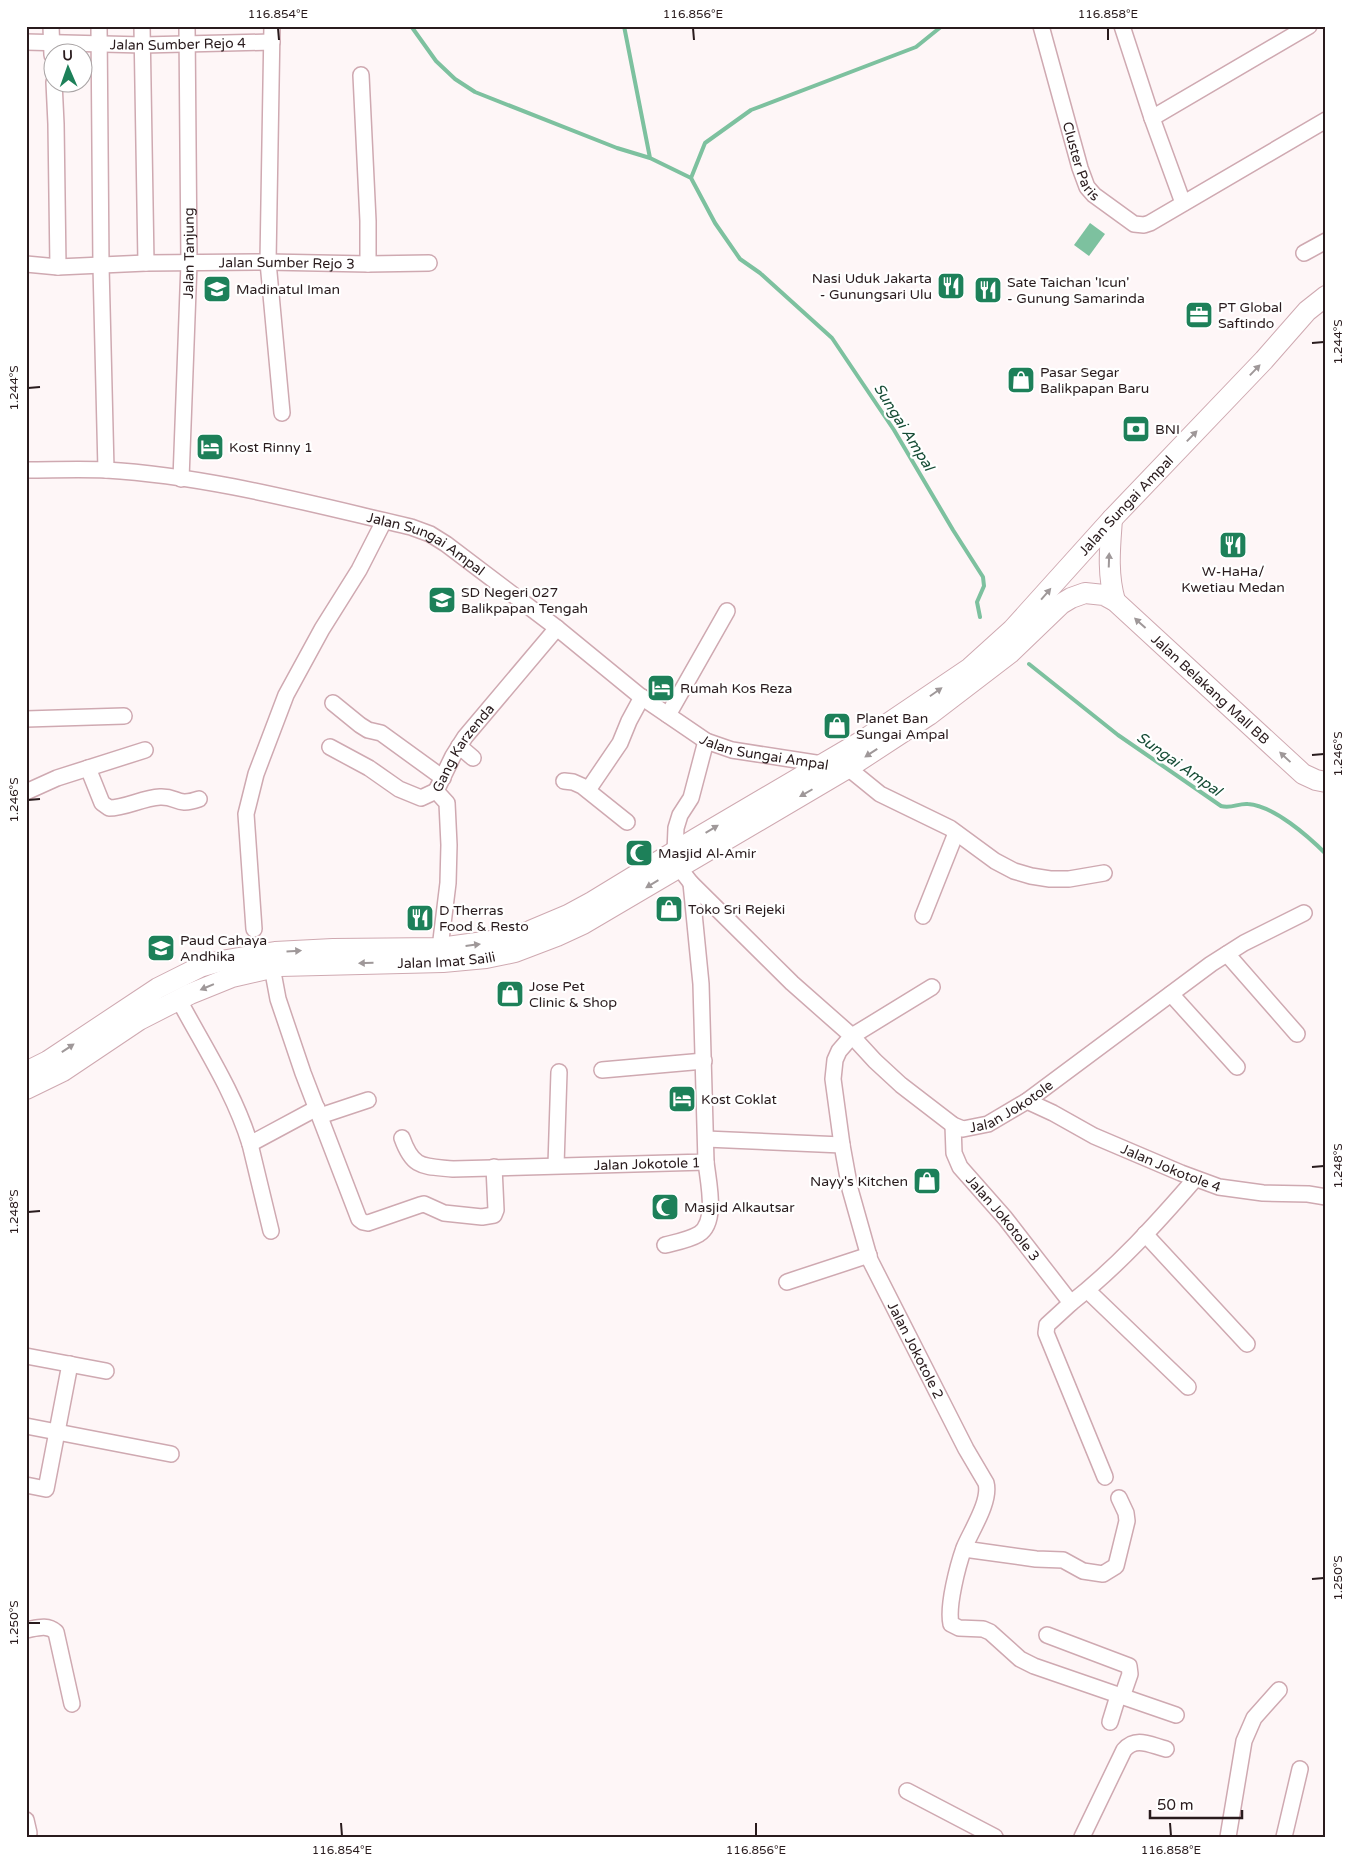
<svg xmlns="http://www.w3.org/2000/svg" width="1352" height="1863" font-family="'Varela Round',sans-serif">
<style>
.water{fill:#7dc19f}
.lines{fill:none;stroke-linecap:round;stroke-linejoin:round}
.stream{stroke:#7dc19f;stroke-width:4}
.minor-casing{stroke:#cfa9b1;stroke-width:18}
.major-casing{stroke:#cfa9b1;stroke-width:22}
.minor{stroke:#fff;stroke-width:15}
.major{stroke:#fff;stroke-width:20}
.oneway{fill:#9f9899}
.ticks{fill:none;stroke:#291b1d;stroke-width:2}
.labels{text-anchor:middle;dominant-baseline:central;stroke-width:4.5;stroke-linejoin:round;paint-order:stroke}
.street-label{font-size:14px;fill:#291b1d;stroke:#fff}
.poi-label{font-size:14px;fill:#291b1d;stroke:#fff;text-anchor:start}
.water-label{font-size:15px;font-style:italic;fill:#174d36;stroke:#fff}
.neatline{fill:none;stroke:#291b1d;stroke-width:2}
.ticks-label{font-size:12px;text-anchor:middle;fill:#291b1d}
</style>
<rect width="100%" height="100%" fill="#fef6f7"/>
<path class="water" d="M 1090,223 L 1105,234 L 1089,256 L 1074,245 Z"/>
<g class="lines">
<path class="stream" d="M 411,26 L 436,61 L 455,79 L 475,92 L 617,148 L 650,158 L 691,178
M 624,26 L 650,158
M 942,26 L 916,47 L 751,110 L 705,143 L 691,178 L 715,223 L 740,259 L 760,273 L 832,338 L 894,430 L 953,530 L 983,577 L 984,586 L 977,602 L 980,617
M 1029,664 L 1118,735 L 1221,806 C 1232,809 1238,803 1248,804 C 1274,806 1308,836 1326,854"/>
<defs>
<g id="minor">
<path d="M 51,26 L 52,55"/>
<path d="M 99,26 L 101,266 L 106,470"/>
<path d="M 142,26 L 146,263"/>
<path d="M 272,26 L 268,262 L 282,413"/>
<path id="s1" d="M 1041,26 L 1080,168 L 1087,187 L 1094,195 L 1134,224 L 1144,225 L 1150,223 L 1326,120"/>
<path d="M 1122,26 L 1152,118 L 1183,203"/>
<path id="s2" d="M 26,42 L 143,45 L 272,42"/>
<path d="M 361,75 L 368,221 L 368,264"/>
<path d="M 54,82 L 56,124 L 58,267"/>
<path d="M 1152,118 L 1309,26"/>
<path d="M 1304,253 L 1326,241"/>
<path id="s3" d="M 26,264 L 58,267 L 146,263 L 268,262 L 368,264 L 429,263"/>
<path id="s4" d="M 26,470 C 53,470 79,469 106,470 C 209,476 311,504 411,527 L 430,534 L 446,544 L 557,628 L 640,696 L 706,741 L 732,750 L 848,768 L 880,794 L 950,828 L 995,861 L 1014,871 L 1031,876 L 1050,879 L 1069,879 L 1104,873"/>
<path id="s5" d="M 181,479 L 189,263 L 187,26"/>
<path d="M 333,703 L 360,725 L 368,730 L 381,733 L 443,778"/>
<path d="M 668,715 L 727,611"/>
<path d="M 26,719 L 124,716"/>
<path d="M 459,746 L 473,758"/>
<path d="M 330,747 L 369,768 L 399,789 L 421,798 L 436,791"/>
<path d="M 88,768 L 102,803 L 109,808 C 126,808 142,798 160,797 C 178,796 176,807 199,799"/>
<path d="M 564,781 L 573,782 L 582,786 L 627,822"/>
<path d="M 588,790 L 620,743 L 629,721 L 642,697"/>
<path id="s6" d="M 436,791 L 453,756 L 465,737 L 557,628"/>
<path d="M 436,791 L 447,803 L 449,845 L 448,883 L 440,948"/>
<path d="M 26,792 L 57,778 L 145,750"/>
<path d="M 675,852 L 676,828 L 680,815 L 691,798 L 706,741"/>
<path id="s7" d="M 673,860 L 691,883 L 792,983 L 852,1036 L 875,1061 L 901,1085 L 953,1125 L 963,1129 L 988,1124 L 1027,1101 L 1211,964 L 1244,943 L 1304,913"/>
<path d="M 923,916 L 956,833"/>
<path d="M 254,929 L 246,814 L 256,774 L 286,695 L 322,629 L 359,570 L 384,521"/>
<path d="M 1227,954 L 1297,1034"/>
<path d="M 272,967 L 278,999 L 303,1073 L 359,1219 L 363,1222 L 368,1223 L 420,1205 L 424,1204 L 444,1213 L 482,1217 L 494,1215 L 496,1210 L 494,1167"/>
<path d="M 1171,994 L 1237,1067"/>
<path d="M 179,1000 C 204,1047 234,1092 250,1144 L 317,1108"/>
<path d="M 602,1070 L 704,1061"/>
<path id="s8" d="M 1027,1101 L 1053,1113 L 1094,1136 L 1181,1173 L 1219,1187 L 1263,1193 L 1308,1194 L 1326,1197"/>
<path d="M 320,1116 L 368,1100"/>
<path id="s9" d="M 953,1125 L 954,1153 L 960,1167 L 1005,1218 L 1071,1303 C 1117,1267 1157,1223 1195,1179"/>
<path id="s10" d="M 402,1138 C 413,1169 423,1166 453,1169 L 706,1162 L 701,984 L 691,883"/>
<path id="s11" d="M 706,1139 L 842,1145 L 850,1189 L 870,1260 L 966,1449 L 986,1483 C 991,1501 971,1531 964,1548 C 958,1565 947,1606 951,1624 L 959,1628 L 983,1629 L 990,1632 L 1020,1659 L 1034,1666 L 1176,1715"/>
<path d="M 250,1144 L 271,1231"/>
<path d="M 842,1145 L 833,1079 L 835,1060 L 839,1051 L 852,1036 L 932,987"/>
<path d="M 556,1165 L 559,1072"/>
<path d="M 1145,1234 L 1247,1344"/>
<path d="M 665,1245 C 677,1242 689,1240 699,1234 C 718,1222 708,1181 706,1162"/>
<path d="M 787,1282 L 869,1255"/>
<path d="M 1088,1291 L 1188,1387"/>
<path d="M 1071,1303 L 1047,1325 L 1046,1333 L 1105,1477"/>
<path d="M 26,1356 L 106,1371"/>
<path d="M 26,1426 L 171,1454"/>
<path d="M 26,1485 L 46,1489 L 70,1364"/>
<path d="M 964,1549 L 1036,1559 L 1063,1560 L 1083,1571 L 1103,1574 L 1116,1566 L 1127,1521 L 1126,1513 L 1119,1498"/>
<path d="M 26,1630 C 37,1628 47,1624 56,1632 L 72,1704"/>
<path d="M 1047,1635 L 1129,1666 L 1130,1674 L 1122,1697"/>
<path d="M 1110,1722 L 1118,1696"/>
<path d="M 907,1791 L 995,1837"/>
<path d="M 26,1820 L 29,1833"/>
<path d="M 1082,1837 L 1124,1750 C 1136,1736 1150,1745 1166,1749"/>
<path d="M 1228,1837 L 1244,1741 L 1254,1718 L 1279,1690"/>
<path d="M 1284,1837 L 1300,1769"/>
</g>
<g id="major">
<path d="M 1112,519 C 1110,547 1107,573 1115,601"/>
<path id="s12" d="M 26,1072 L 48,1061 L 158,988 L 200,967 L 221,961 L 275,952 L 333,949 L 440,948 L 512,938 L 530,931 L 568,915 L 592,902 L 697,838 L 862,741 L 970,668 L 1012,630 L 1112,519 L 1264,360 L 1307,311 L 1326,296"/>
<path id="s13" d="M 26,1089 L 63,1071 L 139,1020 L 190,994 L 232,977 L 280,966 L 443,962 L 486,958 L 515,952 L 557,936 L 583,924 L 848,768 L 929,715 L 1010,653 L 1061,604 L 1071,598 L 1085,593 L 1104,595 L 1115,601 L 1303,774 L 1316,780 L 1326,782"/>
</g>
</defs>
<use href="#minor" class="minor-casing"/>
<use href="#major" class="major-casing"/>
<use href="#minor" class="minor"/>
<use href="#major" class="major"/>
</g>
<defs><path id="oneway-solid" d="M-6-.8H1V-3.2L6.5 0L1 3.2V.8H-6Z" transform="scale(1.25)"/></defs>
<g class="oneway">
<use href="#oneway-solid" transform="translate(1255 370) rotate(-46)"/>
<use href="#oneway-solid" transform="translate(1192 436) rotate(-46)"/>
<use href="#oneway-solid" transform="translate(1109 560) rotate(-88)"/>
<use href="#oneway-solid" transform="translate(1046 594) rotate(-49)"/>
<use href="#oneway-solid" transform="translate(1140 623) rotate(-138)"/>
<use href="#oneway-solid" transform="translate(936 692) rotate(-35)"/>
<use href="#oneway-solid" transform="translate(871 753) rotate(147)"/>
<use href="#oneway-solid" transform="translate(1285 757) rotate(-137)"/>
<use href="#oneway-solid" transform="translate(806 793) rotate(150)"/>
<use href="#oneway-solid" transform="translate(712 829) rotate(-31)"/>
<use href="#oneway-solid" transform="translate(652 884) rotate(149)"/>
<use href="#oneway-solid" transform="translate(473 945) rotate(-7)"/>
<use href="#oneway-solid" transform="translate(294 951) rotate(-3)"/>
<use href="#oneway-solid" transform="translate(366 963) rotate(179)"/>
<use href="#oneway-solid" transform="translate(207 987) rotate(157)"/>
<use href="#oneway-solid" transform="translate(68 1048) rotate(-34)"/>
</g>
<path class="ticks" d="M 278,28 L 279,40M 693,28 L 694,40M 1108,28 L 1108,40M 1312,343 L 1324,342M 28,388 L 40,387M 1312,755 L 1324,754M 28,800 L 40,799M 1312,1167 L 1324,1166M 28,1212 L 40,1211M 1312,1579 L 1324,1578M 28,1623 L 40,1623M 341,1823 L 342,1836M 756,1823 L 756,1836M 1170,1823 L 1171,1836"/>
<defs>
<symbol id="restaurant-square" viewBox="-11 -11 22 22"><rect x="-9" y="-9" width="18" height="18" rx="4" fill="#1d8059" stroke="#fff"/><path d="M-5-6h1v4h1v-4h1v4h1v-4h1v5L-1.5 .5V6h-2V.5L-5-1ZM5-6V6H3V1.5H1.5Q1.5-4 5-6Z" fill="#fff"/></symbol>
<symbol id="school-square" viewBox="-11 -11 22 22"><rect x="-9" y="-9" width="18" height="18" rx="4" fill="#1d8059" stroke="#fff"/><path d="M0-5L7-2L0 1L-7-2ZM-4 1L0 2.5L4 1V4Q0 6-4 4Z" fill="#fff"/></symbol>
<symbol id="office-square" viewBox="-11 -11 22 22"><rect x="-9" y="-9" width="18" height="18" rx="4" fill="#1d8059" stroke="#fff"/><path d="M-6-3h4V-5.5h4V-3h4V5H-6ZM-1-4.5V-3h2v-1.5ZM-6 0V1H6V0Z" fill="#fff"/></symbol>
<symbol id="shop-square" viewBox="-11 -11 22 22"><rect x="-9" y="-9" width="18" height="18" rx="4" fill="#1d8059" stroke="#fff"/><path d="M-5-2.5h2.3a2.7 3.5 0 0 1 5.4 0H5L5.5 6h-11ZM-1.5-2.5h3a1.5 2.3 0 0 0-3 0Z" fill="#fff"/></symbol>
<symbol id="bank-square" viewBox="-11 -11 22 22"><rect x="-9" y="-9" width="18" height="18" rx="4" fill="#1d8059" stroke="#fff"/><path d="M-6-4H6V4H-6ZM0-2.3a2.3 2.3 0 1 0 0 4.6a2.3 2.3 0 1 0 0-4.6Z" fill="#fff"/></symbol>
<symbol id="hotel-square" viewBox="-11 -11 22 22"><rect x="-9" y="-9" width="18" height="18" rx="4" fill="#1d8059" stroke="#fff"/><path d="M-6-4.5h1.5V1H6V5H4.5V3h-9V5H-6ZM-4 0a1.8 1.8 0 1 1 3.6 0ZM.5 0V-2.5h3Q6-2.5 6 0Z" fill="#fff"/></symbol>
<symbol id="mosque-square" viewBox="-11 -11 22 22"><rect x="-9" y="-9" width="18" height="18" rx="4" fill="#1d8059" stroke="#fff"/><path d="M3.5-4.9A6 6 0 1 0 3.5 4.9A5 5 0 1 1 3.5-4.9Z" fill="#fff"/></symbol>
</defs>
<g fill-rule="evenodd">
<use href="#restaurant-square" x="935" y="270" width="32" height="32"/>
<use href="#school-square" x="201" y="273" width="32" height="32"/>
<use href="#restaurant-square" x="972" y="274" width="32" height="32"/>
<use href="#office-square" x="1183" y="299" width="32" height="32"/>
<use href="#shop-square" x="1005" y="364" width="32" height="32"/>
<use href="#bank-square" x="1120" y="413" width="32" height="32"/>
<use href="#hotel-square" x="194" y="431" width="32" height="32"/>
<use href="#restaurant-square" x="1217" y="529" width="32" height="32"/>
<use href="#school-square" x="426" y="584" width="32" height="32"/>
<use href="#hotel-square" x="645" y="672" width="32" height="32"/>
<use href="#shop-square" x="821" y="710" width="32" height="32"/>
<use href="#mosque-square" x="623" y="837" width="32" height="32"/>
<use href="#shop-square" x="653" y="893" width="32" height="32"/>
<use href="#restaurant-square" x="404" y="902" width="32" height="32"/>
<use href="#school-square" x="145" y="932" width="32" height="32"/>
<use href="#shop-square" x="494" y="978" width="32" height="32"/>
<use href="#hotel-square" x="666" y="1083" width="32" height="32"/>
<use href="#shop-square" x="911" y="1165" width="32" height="32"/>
<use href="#mosque-square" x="649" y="1191" width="32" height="32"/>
</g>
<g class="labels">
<g class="street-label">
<text stroke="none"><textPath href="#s2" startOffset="152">Jalan Sumber Rejo 4</textPath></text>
<text stroke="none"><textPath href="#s1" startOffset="141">Cluster Paris</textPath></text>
<text stroke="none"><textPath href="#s5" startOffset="226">Jalan Tanjung</textPath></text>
<text stroke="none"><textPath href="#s3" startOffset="261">Jalan Sumber Rejo 3</textPath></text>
<text stroke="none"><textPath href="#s12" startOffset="1276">Jalan Sungai Ampal</textPath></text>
<text stroke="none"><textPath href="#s4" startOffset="411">Jalan Sungai Ampal</textPath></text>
<text stroke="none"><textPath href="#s13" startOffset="1359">Jalan Belakang Mall BB</textPath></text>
<text stroke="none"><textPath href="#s4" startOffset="816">Jalan Sungai Ampal</textPath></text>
<text stroke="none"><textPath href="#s6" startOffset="51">Gang Karzenda</textPath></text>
<text stroke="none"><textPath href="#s13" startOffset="451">Jalan Imat Saili</textPath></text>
<text stroke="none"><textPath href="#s7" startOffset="451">Jalan Jokotole</textPath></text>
<text stroke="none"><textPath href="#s10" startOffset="260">Jalan Jokotole 1</textPath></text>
<text stroke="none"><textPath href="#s8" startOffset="159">Jalan Jokotole 4</textPath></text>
<text stroke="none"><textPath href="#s9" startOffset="110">Jalan Jokotole 3</textPath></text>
<text stroke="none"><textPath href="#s11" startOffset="356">Jalan Jokotole 2</textPath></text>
</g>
<g class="poi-label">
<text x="932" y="278" text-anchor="end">Nasi Uduk Jakarta<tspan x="932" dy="16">- Gunungsari Ulu</tspan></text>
<text x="1007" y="282">Sate Taichan 'Icun'<tspan x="1007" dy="16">- Gunung Samarinda</tspan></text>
<text x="236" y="289">Madinatul Iman</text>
<text x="1218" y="307">PT Global<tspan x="1218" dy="16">Saftindo</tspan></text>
<text x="1040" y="372">Pasar Segar<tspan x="1040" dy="16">Balikpapan Baru</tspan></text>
<text x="1155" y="429">BNI</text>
<text x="229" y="447">Kost Rinny 1</text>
<text x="1233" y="571" text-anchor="middle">W-HaHa/<tspan x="1233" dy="16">Kwetiau Medan</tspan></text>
<text x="461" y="592">SD Negeri 027<tspan x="461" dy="16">Balikpapan Tengah</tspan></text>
<text x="680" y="688">Rumah Kos Reza</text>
<text x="856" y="718">Planet Ban<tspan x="856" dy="16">Sungai Ampal</tspan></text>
<text x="658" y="853">Masjid Al-Amir</text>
<text x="688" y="909">Toko Sri Rejeki</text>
<text x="439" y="910">D Therras<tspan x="439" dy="16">Food &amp; Resto</tspan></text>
<text x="180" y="940">Paud Cahaya<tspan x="180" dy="16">Andhika</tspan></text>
<text x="529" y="986">Jose Pet<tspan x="529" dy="16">Clinic &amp; Shop</tspan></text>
<text x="701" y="1099">Kost Coklat</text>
<text x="908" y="1181" text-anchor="end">Nayy's Kitchen</text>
<text x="684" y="1207">Masjid Alkautsar</text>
</g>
<g class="water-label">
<text transform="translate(904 427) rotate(58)">Sungai Ampal</text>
<text transform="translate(1179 764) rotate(35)">Sungai Ampal</text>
</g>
</g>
<rect width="1352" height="1863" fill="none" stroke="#ffffff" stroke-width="55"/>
<g transform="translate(68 68) rotate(358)"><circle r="24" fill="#ffffff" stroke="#a9a4a5"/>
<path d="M0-4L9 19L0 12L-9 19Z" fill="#1d8059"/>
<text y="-8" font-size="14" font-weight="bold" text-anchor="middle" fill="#291b1d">U</text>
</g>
<path d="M1150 1810v8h92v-8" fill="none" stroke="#291b1d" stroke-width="2.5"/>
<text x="1157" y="1810" font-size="15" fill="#291b1d" stroke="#ffffff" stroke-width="4" paint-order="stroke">50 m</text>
<rect x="28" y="28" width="1296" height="1808" class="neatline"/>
<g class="ticks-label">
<text x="278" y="18">116.854°E</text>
<text x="693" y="18">116.856°E</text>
<text x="1108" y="18">116.858°E</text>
<text transform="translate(1338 342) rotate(-90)" y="4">1.244°S</text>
<text transform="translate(14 388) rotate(-90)" y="4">1.244°S</text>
<text transform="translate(1338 754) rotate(-90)" y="4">1.246°S</text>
<text transform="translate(14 800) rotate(-90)" y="4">1.246°S</text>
<text transform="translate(1338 1166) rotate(-90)" y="4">1.248°S</text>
<text transform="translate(14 1212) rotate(-90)" y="4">1.248°S</text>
<text transform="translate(1338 1578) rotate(-90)" y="4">1.250°S</text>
<text transform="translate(14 1623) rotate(-90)" y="4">1.250°S</text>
<text x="342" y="1854">116.854°E</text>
<text x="756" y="1854">116.856°E</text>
<text x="1171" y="1854">116.858°E</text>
</g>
</svg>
